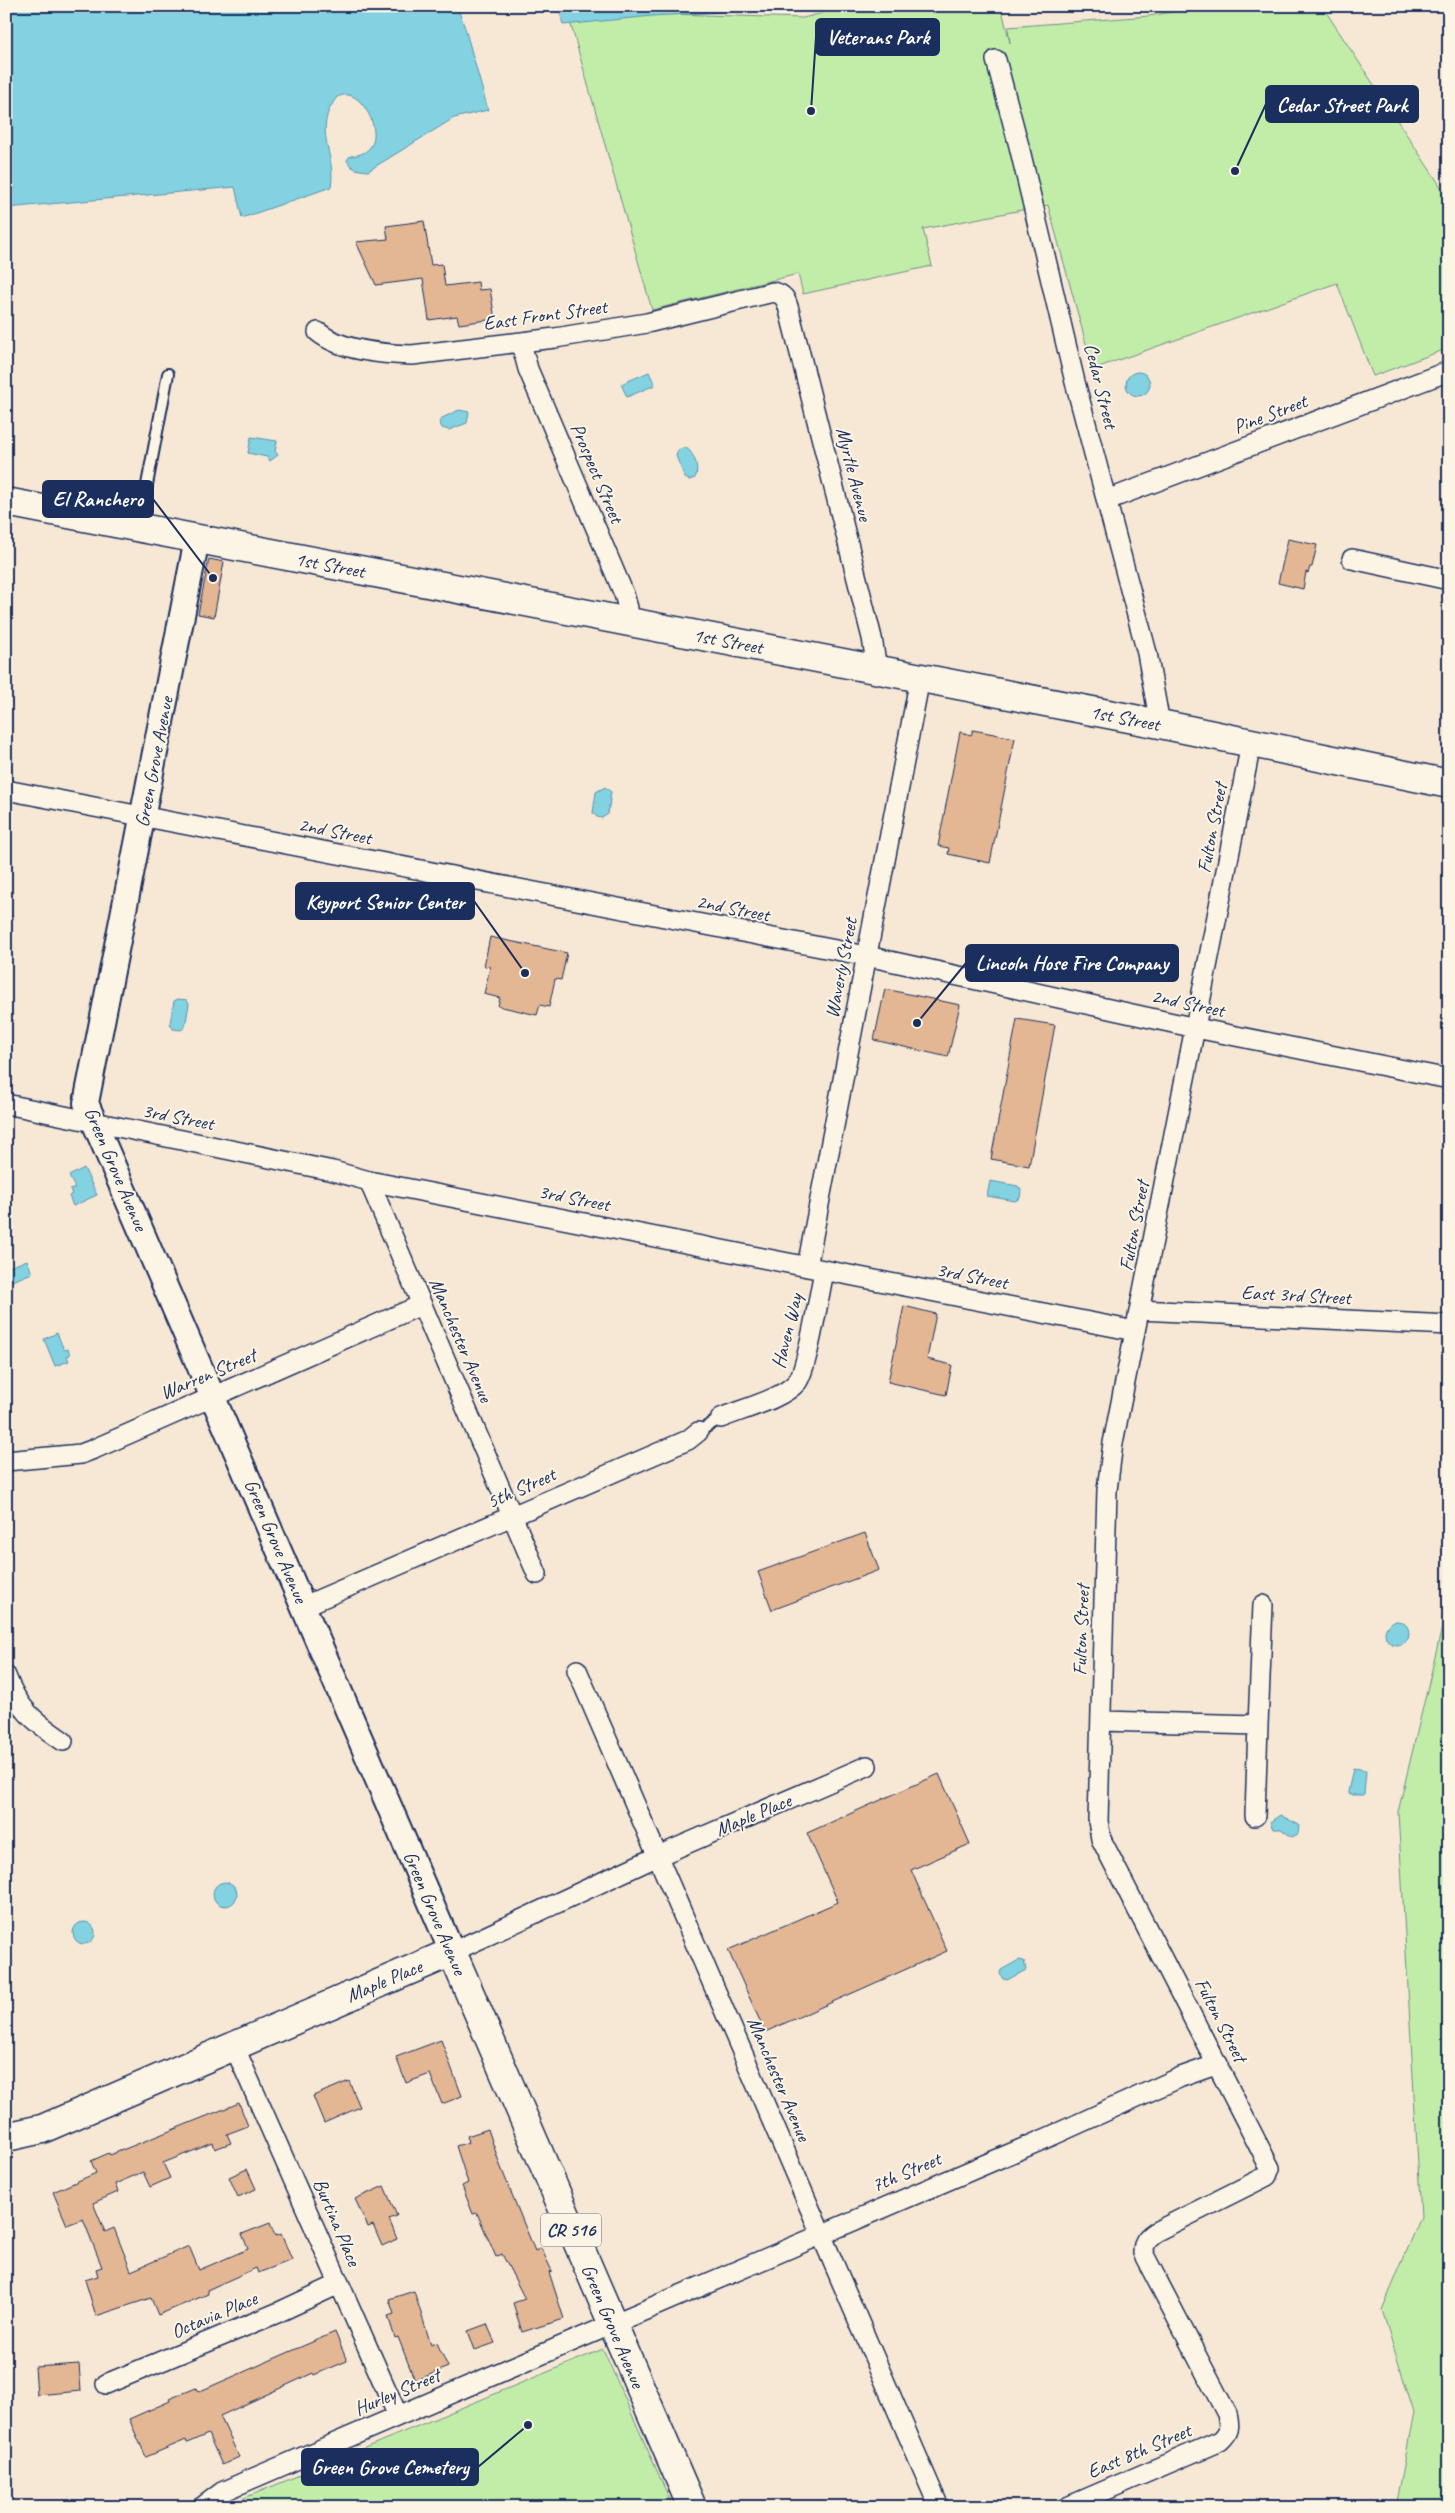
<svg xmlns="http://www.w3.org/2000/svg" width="1455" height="2513" font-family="Caveat,sans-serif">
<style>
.green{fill:#c2eda9;stroke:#6e8e84}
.water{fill:#83d2e1;stroke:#5991ad}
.building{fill:#e3b694;stroke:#1b2f5e}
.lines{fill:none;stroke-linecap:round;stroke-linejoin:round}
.service-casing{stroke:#1b2f5e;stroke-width:14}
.minor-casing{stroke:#1b2f5e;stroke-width:22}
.tertiary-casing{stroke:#1b2f5e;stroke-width:28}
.secondary-casing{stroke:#1b2f5e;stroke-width:31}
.primary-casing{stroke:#1b2f5e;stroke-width:31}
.service{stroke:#fcf5e5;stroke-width:10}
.minor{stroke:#fcf5e5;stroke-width:19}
.tertiary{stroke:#fcf5e5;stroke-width:24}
.secondary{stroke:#fcf5e5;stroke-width:28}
.primary{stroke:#fcf5e5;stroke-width:28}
.labels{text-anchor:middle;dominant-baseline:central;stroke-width:4;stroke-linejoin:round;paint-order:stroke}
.shield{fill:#fcf5e5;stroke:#5e6a86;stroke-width:1}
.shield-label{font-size:19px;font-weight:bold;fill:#1b2f5e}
.street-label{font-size:20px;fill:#1b2f5e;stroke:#fcf5e5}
.leader{fill:none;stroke:#1b2f5e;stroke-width:2}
.callout-dot{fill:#1b2f5e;stroke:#fcf5e5;stroke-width:2}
.callout{fill:#1b2f5e;stroke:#1b2f5e;stroke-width:2}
.callout-label{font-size:21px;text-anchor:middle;font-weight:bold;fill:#fff}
</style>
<rect width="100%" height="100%" fill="#f7e8d5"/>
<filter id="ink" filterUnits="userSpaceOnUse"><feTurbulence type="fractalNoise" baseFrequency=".02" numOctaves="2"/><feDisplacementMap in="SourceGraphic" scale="10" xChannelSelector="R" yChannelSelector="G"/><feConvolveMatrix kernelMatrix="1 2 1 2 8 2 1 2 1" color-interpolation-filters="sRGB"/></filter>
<g filter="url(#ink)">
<path class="green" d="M 850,6 L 1001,6 L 1010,43 L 1008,27 L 1149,16 L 1206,6 L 1322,6 L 1449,199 L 1449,348 L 1373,376 L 1337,283 L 1093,369 L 1048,205 L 923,229 L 932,266 L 803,294 L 798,274 L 652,310 L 567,11 L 803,18 Z
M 1449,1598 L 1449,2507 L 1396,2507 L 1414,2413 L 1382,2310 L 1421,2217 L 1398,1812 Z
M 603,2349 L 673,2507 L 230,2507 L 237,2501 Z"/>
<path class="water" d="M 6,6 L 457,6 L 465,28 L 488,110 L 454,118 L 368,171 C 359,170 351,170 347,160 L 350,156 C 394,154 368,97 348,95 C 345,94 340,96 337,97 C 311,130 337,154 331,187 L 242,218 L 235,187 L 6,208 Z
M 559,6 L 826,6 L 652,16 L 563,25 Z
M 649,372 L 655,385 L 627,397 L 621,384 Z
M1126 384a12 12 0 1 1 24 0a12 12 0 1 1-24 0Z
M 459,410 L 469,412 L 467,423 L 449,430 L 442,428 L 439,422 L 442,418 Z
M 251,437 L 277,441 L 275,451 L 278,455 L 270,461 L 267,457 L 248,453 Z
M 685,447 C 694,452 700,469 695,478 L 689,480 L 685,478 L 676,456 L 678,450 Z
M 605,787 L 611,792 L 608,814 L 602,818 L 597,817 L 593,813 L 596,792 Z
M 178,999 L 187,1000 L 189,1004 L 185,1027 L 181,1030 L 173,1029 L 170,1023 L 174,1001 Z
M 84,1168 L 97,1195 L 73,1206 L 69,1196 L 72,1194 L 70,1190 L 75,1188 L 69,1176 Z
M 990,1181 L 1018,1186 L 1021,1190 L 1020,1198 L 1015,1201 L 987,1196 Z
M 27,1260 L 32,1273 L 12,1281 L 7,1268 Z
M 57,1333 L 64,1350 L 68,1349 L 70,1355 L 67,1356 L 69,1361 L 55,1366 L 44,1339 Z
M1385 1633a12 12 0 1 1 24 0a12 12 0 1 1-24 0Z
M 1353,1768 L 1366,1770 L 1364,1795 L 1350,1795 L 1348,1792 Z
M 1280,1815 L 1299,1825 L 1298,1834 L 1292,1837 L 1281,1829 L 1273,1829 L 1270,1822 Z
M213 1894a12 12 0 1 1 24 0a12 12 0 1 1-24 0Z
M73 1933a11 11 0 1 1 22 0a11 11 0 1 1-22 0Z
M 1019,1960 L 1024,1961 L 1026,1970 L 1007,1980 L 1003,1979 L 1000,1974 L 1001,1970 Z"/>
<path class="building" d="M 424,221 L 431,265 L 442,264 L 445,286 L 478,282 L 479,290 L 490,289 L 495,319 L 459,324 L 457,316 L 429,320 L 423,279 L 376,285 L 356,242 L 388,239 L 386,226 Z
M 1288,539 L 1317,545 L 1312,567 L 1310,567 L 1308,573 L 1306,572 L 1303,589 L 1278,583 Z
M 209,559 L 224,562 L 214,617 L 198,614 Z
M 973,730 L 1015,738 L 990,863 L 948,854 L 949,848 L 938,846 L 960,732 L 971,735 Z
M 490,937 L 567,953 L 561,980 L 555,979 L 549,1007 L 540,1005 L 537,1015 L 498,1006 L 500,998 L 484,994 L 490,967 L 484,966 Z
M 885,989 L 960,1005 L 948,1057 L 874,1040 Z
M 1017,1019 L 1055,1025 L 1029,1166 L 991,1159 Z
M 904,1306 L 936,1314 L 927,1359 L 952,1365 L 946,1395 L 888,1382 Z
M 865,1533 L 879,1570 L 772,1610 L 758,1572 Z
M 939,1774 L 970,1844 L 911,1870 L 947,1951 L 765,2032 L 728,1950 L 838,1902 L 807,1833 Z
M 441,2040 L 462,2096 L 442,2104 L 430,2074 L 406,2083 L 396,2057 Z
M 349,2081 L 360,2107 L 324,2123 L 313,2096 Z
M 239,2103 L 248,2126 L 227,2134 L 231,2143 L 215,2149 L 213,2143 L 163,2163 L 170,2178 L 150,2187 L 143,2172 L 115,2184 L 118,2192 L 93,2203 L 105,2232 L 114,2228 L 131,2271 L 189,2246 L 199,2270 L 248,2249 L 242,2234 L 270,2223 L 275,2236 L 281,2234 L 292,2260 L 258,2273 L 256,2268 L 207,2290 L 208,2294 L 158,2315 L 151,2298 L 96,2316 L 85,2280 L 98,2276 L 96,2269 L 102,2267 L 83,2219 L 67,2225 L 53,2192 L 96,2173 L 91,2161 L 109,2153 L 110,2155 Z
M 488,2129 L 500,2165 L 535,2251 L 541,2248 L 552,2271 L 549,2272 L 564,2319 L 522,2332 L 513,2303 L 525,2299 L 502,2254 L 496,2257 L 477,2213 L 473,2214 L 462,2186 L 468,2183 L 456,2146 L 469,2142 L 467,2136 Z
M 247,2169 L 256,2189 L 238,2197 L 229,2177 Z
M 384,2186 L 397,2216 L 389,2219 L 397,2239 L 382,2246 L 373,2225 L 368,2227 L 355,2199 Z
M 414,2291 L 431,2345 L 437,2343 L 448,2367 L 415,2381 L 398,2337 L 395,2338 L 388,2316 L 394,2314 L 389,2299 Z
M 487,2324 L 495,2343 L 475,2350 L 468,2331 Z
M 335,2332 L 347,2361 L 314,2375 L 313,2373 L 220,2416 L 239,2457 L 222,2465 L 208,2434 L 187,2443 L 186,2440 L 146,2457 L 129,2419 L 170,2401 L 169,2399 L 196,2388 L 198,2392 Z
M 79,2364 L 81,2391 L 37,2395 L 35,2367 Z"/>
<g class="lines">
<defs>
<path id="service" d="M 139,527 L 168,374
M 698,1432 L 721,1418"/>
<path id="minor" d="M 996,60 L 1019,146 L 1075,382 L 1147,653 L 1160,724
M 318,332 C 341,351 383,354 412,355 L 555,338 L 647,323 L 773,292 C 784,294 786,299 789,310 L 872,638 L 877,669
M 521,343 L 528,369 L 624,594 L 628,608 L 627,621
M 1107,500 L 1449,371
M 1352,559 L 1449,580
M 6,790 L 867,956 L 1196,1028 L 1449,1079
M 6,1104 L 333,1171 L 369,1181 L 1135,1331
M 369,1181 L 537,1574
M 807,1267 L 920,678
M 1140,1310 L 1449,1325
M 721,1418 C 742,1409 783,1399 797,1382 C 807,1371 820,1290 824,1271
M 6,1461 L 81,1454 L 94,1449 L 421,1305
M 304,1606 L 688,1440 L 698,1432
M 577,1670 L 939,2507
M 6,1676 C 18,1709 35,1722 63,1741
M 1101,1721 L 1258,1725 L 1263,1605
M 1255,1816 L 1258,1725
M 452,1952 L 658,1856 L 867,1766
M 234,2046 L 398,2416
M 106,2384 L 277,2313 L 339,2284
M 202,2507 L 222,2492 L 249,2480 L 1049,2137 L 1181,2077 L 1218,2064
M 1067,2507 L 1220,2441 C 1230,2432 1230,2427 1227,2414 L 1143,2253 C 1143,2242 1146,2238 1155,2232 L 1267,2176 L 1270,2168 L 1101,1839 L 1098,1821 L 1107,1490 L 1113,1443 L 1251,744"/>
<path id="tertiary" d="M 197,539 L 86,1103 L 452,1952"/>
<path id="secondary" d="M 6,502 L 1160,724 L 1449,784"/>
<path id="primary" d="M 6,2137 L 42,2129 L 452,1952 L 692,2507"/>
</defs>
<use href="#service" class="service-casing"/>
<use href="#minor" class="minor-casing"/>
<use href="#tertiary" class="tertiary-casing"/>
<use href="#secondary" class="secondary-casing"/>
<use href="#primary" class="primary-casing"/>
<use href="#service" class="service"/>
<use href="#minor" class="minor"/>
<use href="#tertiary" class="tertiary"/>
<use href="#secondary" class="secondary"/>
<use href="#primary" class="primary"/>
</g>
</g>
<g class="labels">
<rect class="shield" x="541" y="2213.5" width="60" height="33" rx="4"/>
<g class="shield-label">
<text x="571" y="2230">CR 516</text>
</g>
<g class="street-label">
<text transform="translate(545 315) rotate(-8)">East Front Street</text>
<text transform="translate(1101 386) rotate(76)">Cedar Street</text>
<text transform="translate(1270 414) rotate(-21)">Pine Street</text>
<text transform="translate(597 473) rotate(67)">Prospect Street</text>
<text transform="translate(854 474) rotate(76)">Myrtle Avenue</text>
<text transform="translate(330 565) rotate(11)">1st Street</text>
<text transform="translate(728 641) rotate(11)">1st Street</text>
<text transform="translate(1125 718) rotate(11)">1st Street</text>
<text transform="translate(154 762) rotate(-79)">Green Grove Avenue</text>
<text transform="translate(1212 828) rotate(-79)">Fulton Street</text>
<text transform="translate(335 831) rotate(11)">2nd Street</text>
<text transform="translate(733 908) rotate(11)">2nd Street</text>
<text transform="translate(841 968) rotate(-79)">Waverly Street</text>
<text transform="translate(1188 1003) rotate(12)">2nd Street</text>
<text transform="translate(178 1117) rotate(11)">3rd Street</text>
<text transform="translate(116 1169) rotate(67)">Green Grove Avenue</text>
<text transform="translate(574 1198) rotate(11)">3rd Street</text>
<text transform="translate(1134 1226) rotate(-79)">Fulton Street</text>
<text transform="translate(972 1276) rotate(11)">3rd Street</text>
<text transform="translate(1296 1295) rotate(3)">East 3rd Street</text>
<text transform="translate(787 1331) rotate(-76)">Haven Way</text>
<text transform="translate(461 1340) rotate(67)">Manchester Avenue</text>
<text transform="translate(208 1374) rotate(-23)">Warren Street</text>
<text transform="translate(521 1488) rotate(-24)">5th Street</text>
<text transform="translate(276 1541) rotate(67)">Green Grove Avenue</text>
<text transform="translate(1081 1630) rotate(-88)">Fulton Street</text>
<text transform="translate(753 1815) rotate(-23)">Maple Place</text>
<text transform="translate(435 1913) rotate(67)">Green Grove Avenue</text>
<text transform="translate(384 1981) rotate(-23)">Maple Place</text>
<text transform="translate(1221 2020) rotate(63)">Fulton Street</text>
<text transform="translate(779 2079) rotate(67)">Manchester Avenue</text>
<text transform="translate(906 2172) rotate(-23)">7th Street</text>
<text transform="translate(337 2222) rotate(67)">Burtina Place</text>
<text transform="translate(214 2315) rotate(-23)">Octavia Place</text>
<text transform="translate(613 2326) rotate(67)">Green Grove Avenue</text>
<text transform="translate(397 2392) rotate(-23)">Hurley Street</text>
<text transform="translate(1139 2451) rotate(-23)">East 8th Street</text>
</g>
</g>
<path class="leader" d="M811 111L816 37M1235 171L1266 104M213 578L153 499M525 973L474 901M917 1023L966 963M528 2425L478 2467"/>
<g class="callout-dot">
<circle cx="811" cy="111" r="5"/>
<circle cx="1235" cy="171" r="5"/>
<circle cx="213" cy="578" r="5"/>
<circle cx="525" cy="973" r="5"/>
<circle cx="917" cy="1023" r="5"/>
<circle cx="528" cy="2425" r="5"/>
</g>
<g class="callout">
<rect x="816" y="19" width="123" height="36" rx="5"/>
<rect x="1266" y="86" width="152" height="36" rx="5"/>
<rect x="43" y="481" width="110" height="36" rx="5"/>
<rect x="296" y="883" width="178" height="36" rx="5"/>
<rect x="966" y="945" width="212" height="36" rx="5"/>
<rect x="302" y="2449" width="176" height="36" rx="5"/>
</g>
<g class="callout-label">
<text x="878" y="44">Veterans Park</text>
<text x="1342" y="112">Cedar Street Park</text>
<text x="98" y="506">El Ranchero</text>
<text x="385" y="909">Keyport Senior Center</text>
<text x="1072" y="970">Lincoln Hose Fire Company</text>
<text x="390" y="2474">Green Grove Cemetery</text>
</g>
<rect width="1455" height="2513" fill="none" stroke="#fcf5e5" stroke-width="25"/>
<rect x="12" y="12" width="1430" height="2488" fill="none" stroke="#1b2f5e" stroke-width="2" filter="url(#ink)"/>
</svg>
